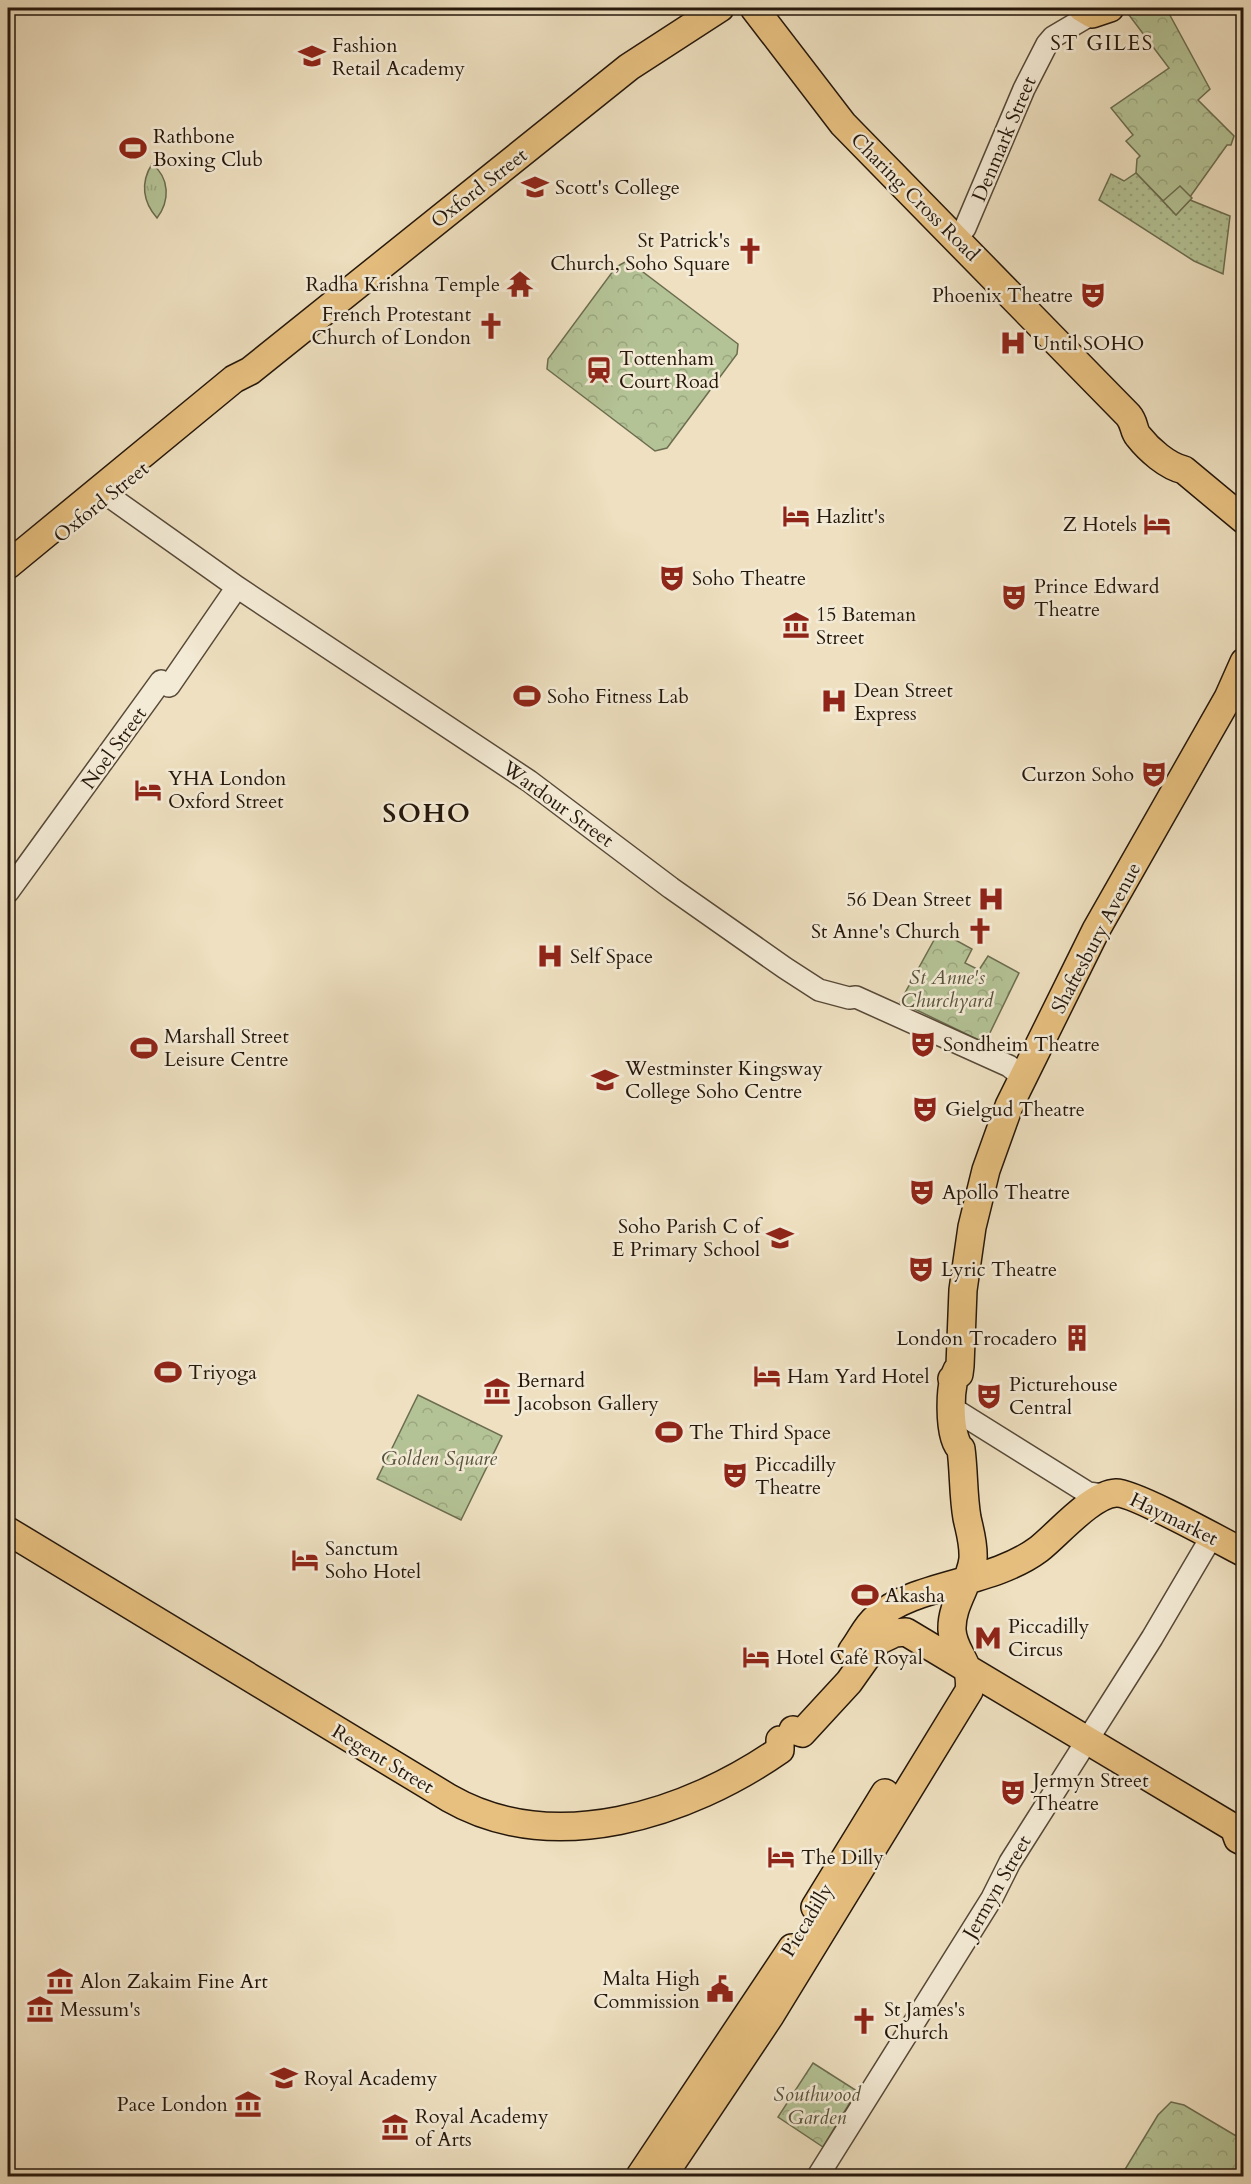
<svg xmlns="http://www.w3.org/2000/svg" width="1251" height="2184" font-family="Cardo,serif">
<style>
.grass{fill:url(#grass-tufts);stroke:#6c6d50;stroke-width:1.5}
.forest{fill:url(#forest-crowns);stroke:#6c6d50;stroke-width:1.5}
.garden{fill:url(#garden-dots);stroke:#6c6d50;stroke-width:1.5}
.pitch{fill:#b4c396;stroke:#6c6d50;stroke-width:1.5}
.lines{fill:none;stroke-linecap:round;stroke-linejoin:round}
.tertiary-casing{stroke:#574938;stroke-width:24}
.primary-casing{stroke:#25170b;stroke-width:30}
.tertiary{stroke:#f4ebd6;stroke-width:21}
.primary{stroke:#e7c080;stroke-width:27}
.labels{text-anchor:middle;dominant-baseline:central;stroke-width:5;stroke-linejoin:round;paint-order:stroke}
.poi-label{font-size:20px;fill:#25170b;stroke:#f4ebd6;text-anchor:start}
.street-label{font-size:20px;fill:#25170b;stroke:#f4ebd6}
.park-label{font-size:20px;font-style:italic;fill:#57533c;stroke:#f4ebd6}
.neighbourhood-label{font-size:21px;letter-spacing:1.5px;fill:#25170b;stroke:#f4ebd6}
.district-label{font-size:26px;font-weight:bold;letter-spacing:1.5px;fill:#25170b;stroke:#f4ebd6}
</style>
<defs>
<pattern id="grass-tufts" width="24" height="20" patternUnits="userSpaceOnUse" patternTransform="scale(1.5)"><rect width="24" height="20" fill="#b4c396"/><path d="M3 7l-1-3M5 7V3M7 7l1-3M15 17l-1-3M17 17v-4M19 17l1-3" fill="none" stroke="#9ba780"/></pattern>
<pattern id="forest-crowns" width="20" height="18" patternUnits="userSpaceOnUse" patternTransform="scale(1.5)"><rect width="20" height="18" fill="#b4c396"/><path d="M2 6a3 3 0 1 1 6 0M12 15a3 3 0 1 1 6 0" fill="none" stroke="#9ba780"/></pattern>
<pattern id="garden-dots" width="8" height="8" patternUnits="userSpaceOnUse" patternTransform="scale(1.5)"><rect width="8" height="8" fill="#b4c396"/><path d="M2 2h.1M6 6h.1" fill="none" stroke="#9ba780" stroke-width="1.8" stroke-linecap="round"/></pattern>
</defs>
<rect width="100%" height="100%" fill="#eee0c0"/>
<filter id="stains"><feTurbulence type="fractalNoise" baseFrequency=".00333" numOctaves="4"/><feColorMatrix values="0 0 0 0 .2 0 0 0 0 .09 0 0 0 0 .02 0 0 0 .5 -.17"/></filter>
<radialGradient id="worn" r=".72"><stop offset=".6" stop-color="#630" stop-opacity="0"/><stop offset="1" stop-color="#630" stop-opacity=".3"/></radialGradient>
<path class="grass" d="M 152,164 C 170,178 170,201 157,218 C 143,202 140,183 152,164 Z"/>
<path class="forest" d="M 1142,8 L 1166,8 L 1210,89 L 1198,100 L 1234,136 L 1231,145 L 1227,145 L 1177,215 L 1136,173 L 1137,159 L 1140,156 L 1126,141 L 1133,135 L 1111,108 L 1169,68 L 1129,15 Z
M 625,262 L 631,263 L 738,344 L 737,354 L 667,448 L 655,451 L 547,369 L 548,359 L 616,267 Z
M 939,931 L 972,949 L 965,963 L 979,970 L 988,956 L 1019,973 L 985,1043 L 900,1002 Z
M 418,1395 L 502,1436 L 461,1520 L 377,1479 Z
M 813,2063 L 857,2091 L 823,2147 L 778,2117 Z
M 1171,2102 L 1184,2105 L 1243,2140 L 1243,2176 L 1121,2176 L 1158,2115 Z"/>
<path class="garden" d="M 1136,173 L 1176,215 L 1190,200 L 1230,216 L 1223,274 L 1194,261 L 1099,200 L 1111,174 L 1124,181 Z"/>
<path class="pitch" d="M 1180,186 L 1192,198 L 1176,215 L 1163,201 Z"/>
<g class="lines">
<defs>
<path id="tertiary" d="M 954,239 L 965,228 L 1024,89 L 1047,44 L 1053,37 L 1092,14
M 99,489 L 237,587 L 529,781 L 671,888 L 785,968 L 819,990 L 849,998 L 856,997 L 1009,1066 L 1024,1078
M 169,686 L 237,587
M 8,892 L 161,681
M 960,1413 L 1088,1493 L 1103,1495
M 818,2176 L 992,1898 L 1010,1862 L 1152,1638 L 1212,1536"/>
<path id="primary" d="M 754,8 L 843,124 L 1128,415 C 1135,423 1133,430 1138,436 C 1149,450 1167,466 1184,470 L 1244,520
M 1082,8 L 1092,14 L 1110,8
M 8,565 L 234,379 L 250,371 L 629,67 L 720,8
M 952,1379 L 959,1374 L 960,1366 L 963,1290 L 972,1227 L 986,1170 L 1009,1106 L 1096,930 L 1228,698 L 1244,662
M 8,1531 L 449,1798 C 554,1858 688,1814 780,1750 L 780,1740
M 852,1651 C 860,1641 866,1626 876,1618 C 915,1583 991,1585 1039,1549 C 1058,1534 1092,1494 1116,1493 C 1133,1492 1223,1542 1244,1553
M 793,1730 L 802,1733 L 849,1682 L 878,1641 L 895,1633 L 906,1632 L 1234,1828 L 1238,1839 L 1244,1842
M 815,1907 L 885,1793
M 640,2176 L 792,1948
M 663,2176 L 770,2016 L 969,1691 C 973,1663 953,1653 952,1630 C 951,1604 970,1584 973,1559 C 974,1544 970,1532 967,1518 C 963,1495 964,1471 961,1449 C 948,1439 948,1377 960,1366"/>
</defs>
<use href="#tertiary" class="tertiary-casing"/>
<use href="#primary" class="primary-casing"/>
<use href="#tertiary" class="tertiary"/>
<use href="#primary" class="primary"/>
</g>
<defs>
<symbol id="school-bare" viewBox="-9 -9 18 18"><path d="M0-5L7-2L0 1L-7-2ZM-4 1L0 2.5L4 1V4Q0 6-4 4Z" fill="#8f2418" stroke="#f4ebd6" stroke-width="2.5" paint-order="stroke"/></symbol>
<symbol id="stadium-bare" viewBox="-9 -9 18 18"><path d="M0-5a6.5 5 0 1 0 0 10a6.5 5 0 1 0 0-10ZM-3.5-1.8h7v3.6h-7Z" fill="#8f2418" stroke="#f4ebd6" stroke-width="2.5" paint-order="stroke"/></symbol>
<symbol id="university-bare" viewBox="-9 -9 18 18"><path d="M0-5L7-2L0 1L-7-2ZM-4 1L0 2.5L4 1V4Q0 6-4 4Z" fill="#8f2418" stroke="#f4ebd6" stroke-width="2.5" paint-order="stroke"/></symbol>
<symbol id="church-bare" viewBox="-9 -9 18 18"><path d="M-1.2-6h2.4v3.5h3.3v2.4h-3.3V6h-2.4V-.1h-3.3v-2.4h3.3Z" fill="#8f2418" stroke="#f4ebd6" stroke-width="2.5" paint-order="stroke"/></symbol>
<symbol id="temple-bare" viewBox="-9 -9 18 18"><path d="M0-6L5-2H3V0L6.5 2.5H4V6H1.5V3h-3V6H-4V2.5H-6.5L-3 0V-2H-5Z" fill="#8f2418" stroke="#f4ebd6" stroke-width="2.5" paint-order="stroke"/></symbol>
<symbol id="theatre-bare" viewBox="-9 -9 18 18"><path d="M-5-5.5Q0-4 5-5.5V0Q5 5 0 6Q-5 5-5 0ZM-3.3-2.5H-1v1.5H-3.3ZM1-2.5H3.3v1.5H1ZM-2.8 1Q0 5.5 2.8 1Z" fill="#8f2418" stroke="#f4ebd6" stroke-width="2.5" paint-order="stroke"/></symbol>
<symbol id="hospital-bare" viewBox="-9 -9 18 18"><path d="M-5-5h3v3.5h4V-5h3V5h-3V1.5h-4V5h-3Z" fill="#8f2418" stroke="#f4ebd6" stroke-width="2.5" paint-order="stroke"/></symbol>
<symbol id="station-bare" viewBox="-9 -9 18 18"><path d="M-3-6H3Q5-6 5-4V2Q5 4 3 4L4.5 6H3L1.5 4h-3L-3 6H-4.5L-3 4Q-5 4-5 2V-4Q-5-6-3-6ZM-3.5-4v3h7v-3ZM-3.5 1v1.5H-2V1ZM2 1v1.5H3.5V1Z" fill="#8f2418" stroke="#f4ebd6" stroke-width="2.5" paint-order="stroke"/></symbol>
<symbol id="hotel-bare" viewBox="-9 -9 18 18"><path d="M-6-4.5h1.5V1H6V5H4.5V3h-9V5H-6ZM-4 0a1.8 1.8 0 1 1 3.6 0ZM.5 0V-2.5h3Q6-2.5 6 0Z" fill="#8f2418" stroke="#f4ebd6" stroke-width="2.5" paint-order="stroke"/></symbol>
<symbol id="museum-bare" viewBox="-9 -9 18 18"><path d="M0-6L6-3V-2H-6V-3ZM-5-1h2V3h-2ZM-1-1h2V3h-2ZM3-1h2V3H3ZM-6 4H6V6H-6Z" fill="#8f2418" stroke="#f4ebd6" stroke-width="2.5" paint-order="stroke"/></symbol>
<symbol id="building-bare" viewBox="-9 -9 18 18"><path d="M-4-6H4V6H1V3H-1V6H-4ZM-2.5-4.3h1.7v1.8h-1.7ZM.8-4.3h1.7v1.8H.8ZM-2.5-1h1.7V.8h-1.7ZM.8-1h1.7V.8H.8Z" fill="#8f2418" stroke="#f4ebd6" stroke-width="2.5" paint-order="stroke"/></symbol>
<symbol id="metro-bare" viewBox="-9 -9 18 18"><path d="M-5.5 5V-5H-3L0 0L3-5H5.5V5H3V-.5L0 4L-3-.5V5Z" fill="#8f2418" stroke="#f4ebd6" stroke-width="2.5" paint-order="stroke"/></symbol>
<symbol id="civic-bare" viewBox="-9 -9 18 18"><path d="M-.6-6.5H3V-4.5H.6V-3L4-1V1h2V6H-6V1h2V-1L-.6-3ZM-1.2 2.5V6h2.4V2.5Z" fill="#8f2418" stroke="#f4ebd6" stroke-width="2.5" paint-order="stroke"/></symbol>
</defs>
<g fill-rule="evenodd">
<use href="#school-bare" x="293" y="37" width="38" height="38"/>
<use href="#stadium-bare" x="114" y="129" width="38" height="38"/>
<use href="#university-bare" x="516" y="168" width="38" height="38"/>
<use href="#church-bare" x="731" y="232" width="38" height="38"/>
<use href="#temple-bare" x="501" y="265" width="38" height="38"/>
<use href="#theatre-bare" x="1074" y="276" width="38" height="38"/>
<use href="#church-bare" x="472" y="307" width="38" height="38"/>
<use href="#hospital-bare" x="994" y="324" width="38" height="38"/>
<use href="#station-bare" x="580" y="351" width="38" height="38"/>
<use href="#hotel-bare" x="777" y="497" width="38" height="38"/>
<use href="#hotel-bare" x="1138" y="505" width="38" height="38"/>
<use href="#theatre-bare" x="653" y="559" width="38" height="38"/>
<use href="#theatre-bare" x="995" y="578" width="38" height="38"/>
<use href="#museum-bare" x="777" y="606" width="38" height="38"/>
<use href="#stadium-bare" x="508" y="677" width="38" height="38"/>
<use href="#hospital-bare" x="815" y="682" width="38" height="38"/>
<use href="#theatre-bare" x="1135" y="755" width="38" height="38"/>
<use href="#hotel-bare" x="129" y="771" width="38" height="38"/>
<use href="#hospital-bare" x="972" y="880" width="38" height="38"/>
<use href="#church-bare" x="961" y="912" width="38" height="38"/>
<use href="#hospital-bare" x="531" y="937" width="38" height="38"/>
<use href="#theatre-bare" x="904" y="1025" width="38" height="38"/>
<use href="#stadium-bare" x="125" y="1029" width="38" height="38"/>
<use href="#university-bare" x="586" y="1061" width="38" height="38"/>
<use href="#theatre-bare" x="906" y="1090" width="38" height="38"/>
<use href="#theatre-bare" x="903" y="1173" width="38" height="38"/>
<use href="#school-bare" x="761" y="1219" width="38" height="38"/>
<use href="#theatre-bare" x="902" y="1250" width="38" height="38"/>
<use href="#building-bare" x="1058" y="1319" width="38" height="38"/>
<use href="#stadium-bare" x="149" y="1353" width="38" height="38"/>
<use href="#hotel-bare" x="748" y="1357" width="38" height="38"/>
<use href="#museum-bare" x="478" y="1372" width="38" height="38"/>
<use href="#theatre-bare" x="970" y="1377" width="38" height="38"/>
<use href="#stadium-bare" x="650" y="1413" width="38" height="38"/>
<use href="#theatre-bare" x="716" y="1456" width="38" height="38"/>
<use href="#hotel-bare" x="286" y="1541" width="38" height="38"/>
<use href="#stadium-bare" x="846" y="1576" width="38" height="38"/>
<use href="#metro-bare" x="969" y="1619" width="38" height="38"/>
<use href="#hotel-bare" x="737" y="1638" width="38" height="38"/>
<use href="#theatre-bare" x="994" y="1773" width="38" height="38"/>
<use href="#hotel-bare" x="762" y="1838" width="38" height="38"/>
<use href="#museum-bare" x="41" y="1962" width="38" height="38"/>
<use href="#civic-bare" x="701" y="1970" width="38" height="38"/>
<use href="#museum-bare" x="21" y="1990" width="38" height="38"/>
<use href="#church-bare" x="845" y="2002" width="38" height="38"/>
<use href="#university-bare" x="265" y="2059" width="38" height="38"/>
<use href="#museum-bare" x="229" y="2085" width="38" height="38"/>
<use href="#museum-bare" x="376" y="2108" width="38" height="38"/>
</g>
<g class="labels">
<g class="poi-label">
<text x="332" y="45">Fashion<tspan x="332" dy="23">Retail Academy</tspan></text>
<text x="153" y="136">Rathbone<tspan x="153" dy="23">Boxing Club</tspan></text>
<text x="555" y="187">Scott's College</text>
<text x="730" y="240" text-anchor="end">St Patrick's<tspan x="730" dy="23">Church, Soho Square</tspan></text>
<text x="500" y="284" text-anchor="end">Radha Krishna Temple</text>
<text x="1073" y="295" text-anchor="end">Phoenix Theatre</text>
<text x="471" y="314" text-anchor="end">French Protestant<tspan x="471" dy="23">Church of London</tspan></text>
<text x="1033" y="343">Until SOHO</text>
<text x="619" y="358">Tottenham<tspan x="619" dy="23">Court Road</tspan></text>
<text x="816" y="516">Hazlitt's</text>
<text x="1137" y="524" text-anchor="end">Z Hotels</text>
<text x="692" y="578">Soho Theatre</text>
<text x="1034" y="586">Prince Edward<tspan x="1034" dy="23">Theatre</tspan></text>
<text x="816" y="614">15 Bateman<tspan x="816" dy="23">Street</tspan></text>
<text x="854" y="690">Dean Street<tspan x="854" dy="23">Express</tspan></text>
<text x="547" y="696">Soho Fitness Lab</text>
<text x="1134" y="774" text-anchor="end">Curzon Soho</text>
<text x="168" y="778">YHA London<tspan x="168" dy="23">Oxford Street</tspan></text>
<text x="971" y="899" text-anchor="end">56 Dean Street</text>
<text x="960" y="931" text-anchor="end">St Anne's Church</text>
<text x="570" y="956">Self Space</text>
<text x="164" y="1036">Marshall Street<tspan x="164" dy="23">Leisure Centre</tspan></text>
<text x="943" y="1044">Sondheim Theatre</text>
<text x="625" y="1068">Westminster Kingsway<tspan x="625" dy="23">College Soho Centre</tspan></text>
<text x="945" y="1109">Gielgud Theatre</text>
<text x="942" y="1192">Apollo Theatre</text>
<text x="760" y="1226" text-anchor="end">Soho Parish C of<tspan x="760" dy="23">E Primary School</tspan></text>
<text x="941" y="1269">Lyric Theatre</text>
<text x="1057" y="1338" text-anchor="end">London Trocadero</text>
<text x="188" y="1372">Triyoga</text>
<text x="787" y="1376">Ham Yard Hotel</text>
<text x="517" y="1380">Bernard<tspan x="517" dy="23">Jacobson Gallery</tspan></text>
<text x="1009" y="1384">Picturehouse<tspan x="1009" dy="23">Central</tspan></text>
<text x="689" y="1432">The Third Space</text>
<text x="755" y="1464">Piccadilly<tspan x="755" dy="23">Theatre</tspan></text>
<text x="325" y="1548">Sanctum<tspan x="325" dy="23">Soho Hotel</tspan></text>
<text x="885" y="1595">Akasha</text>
<text x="1008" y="1626">Piccadilly<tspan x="1008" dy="23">Circus</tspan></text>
<text x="776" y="1657">Hotel Café Royal</text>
<text x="1033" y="1780">Jermyn Street<tspan x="1033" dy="23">Theatre</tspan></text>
<text x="801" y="1857">The Dilly</text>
<text x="700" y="1978" text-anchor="end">Malta High<tspan x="700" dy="23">Commission</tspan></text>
<text x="80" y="1981">Alon Zakaim Fine Art</text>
<text x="60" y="2009">Messum's</text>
<text x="884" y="2009">St James's<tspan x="884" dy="23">Church</tspan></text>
<text x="304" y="2078">Royal Academy</text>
<text x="228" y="2104" text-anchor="end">Pace London</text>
<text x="415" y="2116">Royal Academy<tspan x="415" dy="23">of Arts</tspan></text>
</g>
<g class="street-label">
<text transform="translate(1004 139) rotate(-67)">Denmark Street</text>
<text transform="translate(479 188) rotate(-38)">Oxford Street</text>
<text transform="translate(915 197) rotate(45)">Charing Cross Road</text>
<text transform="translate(101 502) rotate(-39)">Oxford Street</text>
<text transform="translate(114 748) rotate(-54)">Noel Street</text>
<text transform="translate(558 804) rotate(36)">Wardour Street</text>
<text transform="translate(1096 938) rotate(-62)">Shaftesbury Avenue</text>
<text transform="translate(1174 1519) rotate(26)">Haymarket</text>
<text transform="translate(383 1759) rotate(31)">Regent Street</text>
<text transform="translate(997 1887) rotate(-60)">Jermyn Street</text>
<text transform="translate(807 1920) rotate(-59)">Piccadilly</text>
</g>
<g class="park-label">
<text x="947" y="977">St Anne's<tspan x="947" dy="23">Churchyard</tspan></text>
<text x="439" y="1458">Golden Square</text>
<text x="817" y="2094">Southwood<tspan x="817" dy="23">Garden</tspan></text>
</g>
<g class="neighbourhood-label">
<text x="1102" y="43">ST GILES</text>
</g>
<g class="district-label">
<text x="427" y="813">SOHO</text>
</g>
</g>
<rect width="1251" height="2184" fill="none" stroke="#eee0c0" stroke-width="30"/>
<rect x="9" y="9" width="1233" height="2166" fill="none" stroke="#25170b" stroke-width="3"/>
<rect x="15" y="15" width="1221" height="2154" fill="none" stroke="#25170b" stroke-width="1.5"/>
<rect width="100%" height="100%" filter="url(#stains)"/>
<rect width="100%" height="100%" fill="url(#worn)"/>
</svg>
